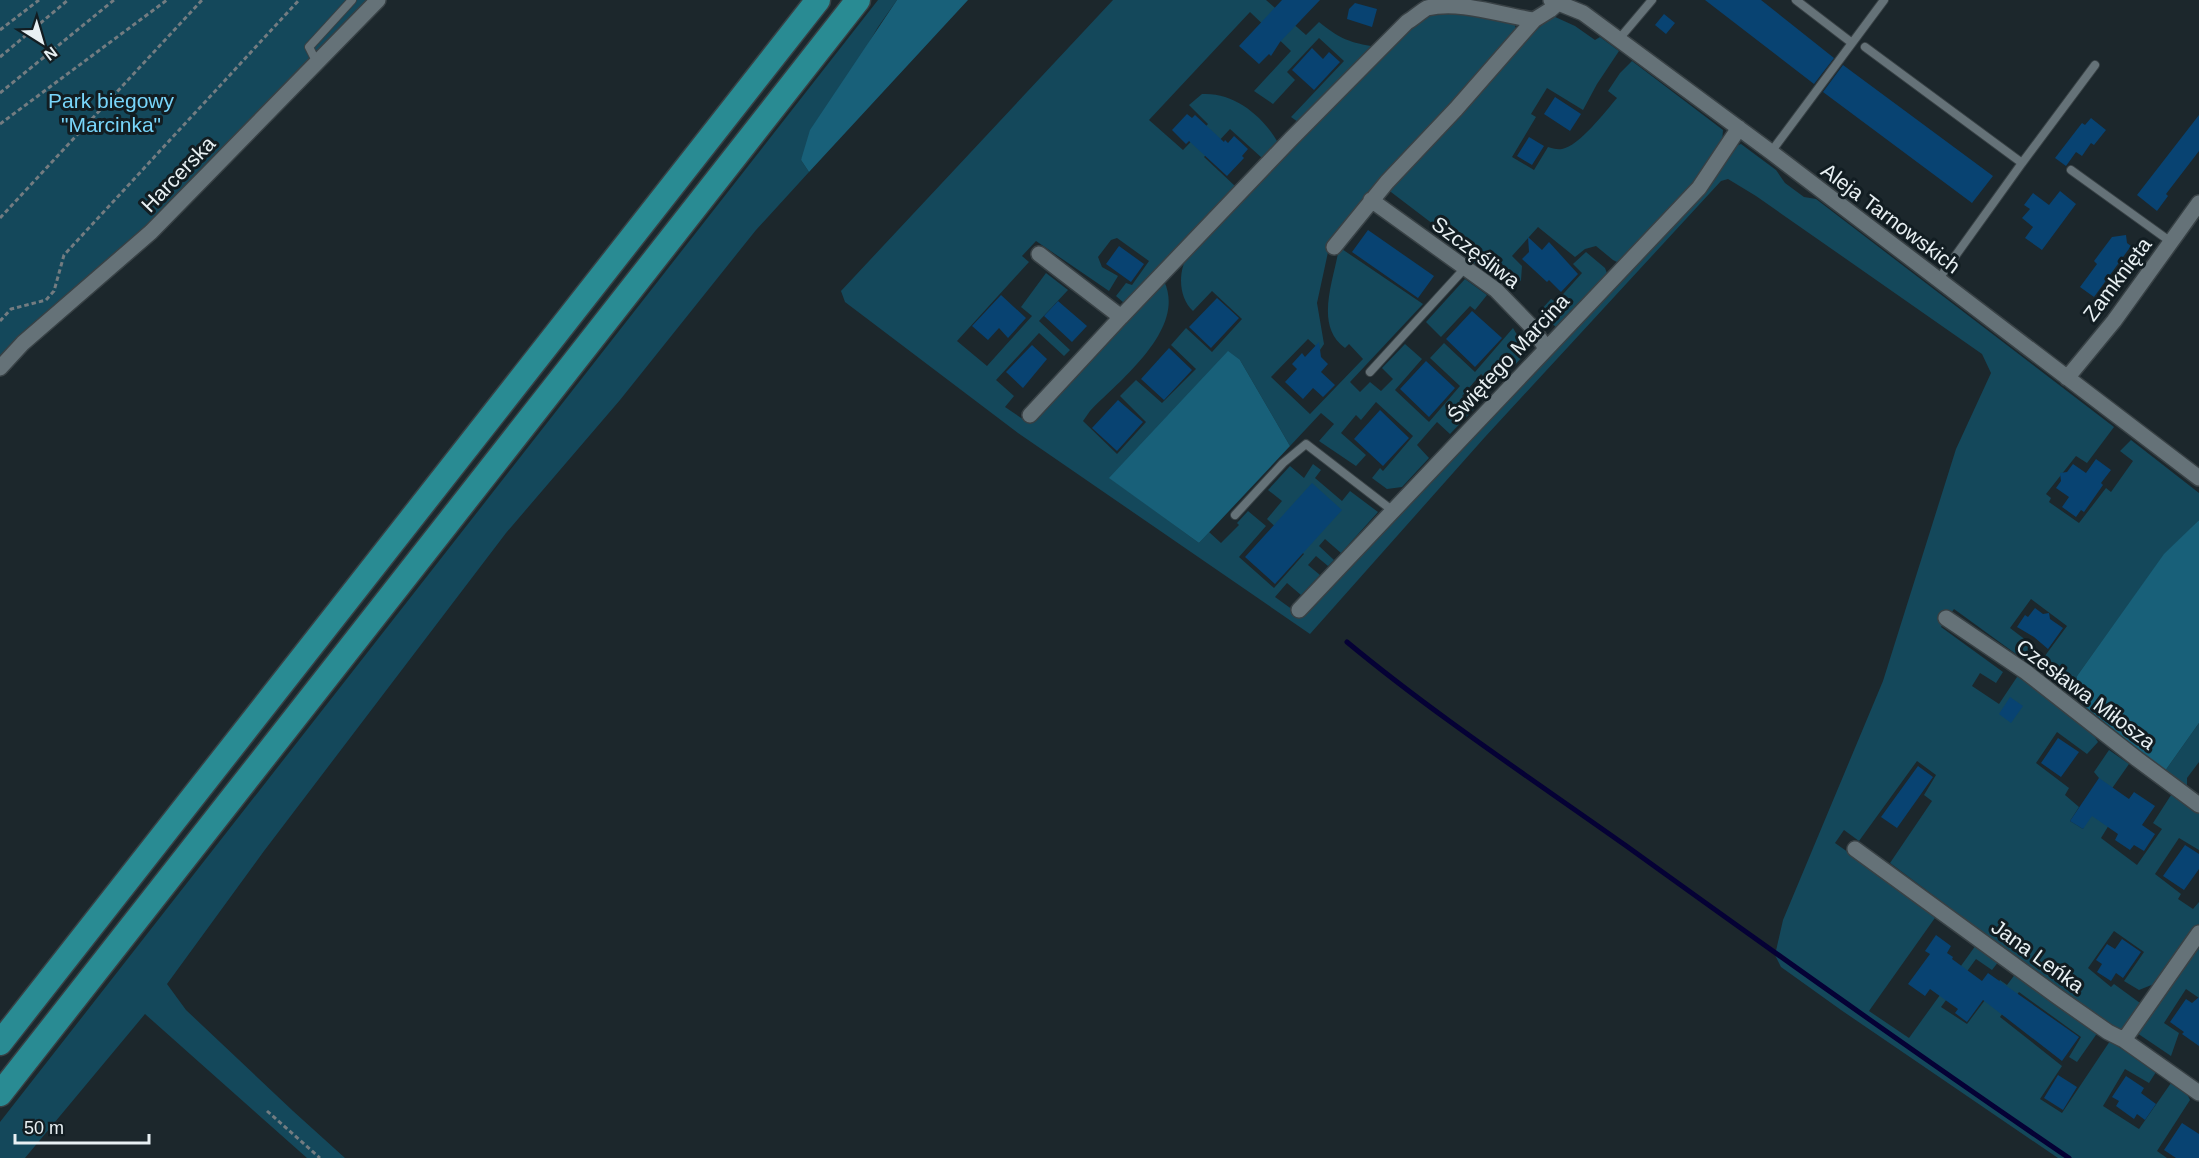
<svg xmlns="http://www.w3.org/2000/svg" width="2199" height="1158" font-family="Helvetica,sans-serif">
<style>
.green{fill:#14485b}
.forest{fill:#186079}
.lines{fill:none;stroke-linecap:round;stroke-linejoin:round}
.stream{stroke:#050135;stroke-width:5}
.building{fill:#084372}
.lane-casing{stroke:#384145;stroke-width:10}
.street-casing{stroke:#384145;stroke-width:18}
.primary-casing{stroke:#384145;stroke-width:27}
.path{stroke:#737c81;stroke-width:3;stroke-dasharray:4.5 3;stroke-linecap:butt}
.lane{stroke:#657278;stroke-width:8}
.street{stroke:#657278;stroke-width:15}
.primary{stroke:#298b93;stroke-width:24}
.labels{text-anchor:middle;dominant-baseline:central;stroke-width:6;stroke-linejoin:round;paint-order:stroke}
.park-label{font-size:21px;fill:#78d5fa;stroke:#121d22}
.street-label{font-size:21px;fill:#e8f0f3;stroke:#121d22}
</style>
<rect width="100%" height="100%" fill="#1c272c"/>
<path class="green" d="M 0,0 L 378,0 L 151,232 L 0,368 Z
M 878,0 L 897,0 L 878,27 L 801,160 L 809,172 L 756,230 L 620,400 L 506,533 L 264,851 L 167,984 L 186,1010 L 293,1111 L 345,1158 L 307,1158 L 145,1014 L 25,1158 L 0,1158 L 0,1122 Z
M 1113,0 L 1266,0 L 1306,35 L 1319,22 C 1338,37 1347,42 1371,46 L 1298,122 L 1291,117 L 1344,61 L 1319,38 L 1287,72 L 1295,80 L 1273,104 L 1254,91 L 1291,51 L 1250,12 L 1149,120 L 1183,150 L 1208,124 L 1189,105 L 1202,94 C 1233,92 1262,115 1277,141 L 1262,158 L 1230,129 L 1204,157 L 1235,186 L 1130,302 L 1124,303 L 1116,296 L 1126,283 L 1132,285 L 1149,261 L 1117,238 L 1111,240 L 1098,257 L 1102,267 L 1118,276 L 1109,291 L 1036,241 L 1022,256 L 1029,262 L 957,341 L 987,366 L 1032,316 L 1021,307 L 1046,273 L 1068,290 L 1039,321 L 1070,350 L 1064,356 L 1039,333 L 996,380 L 1014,396 L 1005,407 L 1030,424 L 1164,281 C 1187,329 1120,380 1090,411 L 1083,421 L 1117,454 L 1146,422 L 1120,396 L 1136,380 L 1162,403 L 1196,369 L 1171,345 L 1186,328 L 1212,352 L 1242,319 L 1212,291 L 1193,311 C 1178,297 1178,271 1188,255 L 1404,32 C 1416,23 1430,12 1446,10 C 1458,8 1504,19 1515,25 L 1516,30 L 1330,243 L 1317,303 L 1324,344 L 1320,350 L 1308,339 L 1271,377 L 1310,414 L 1363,359 L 1349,344 L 1345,348 C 1313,325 1335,278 1339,247 L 1423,304 L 1350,382 L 1360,392 L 1370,382 L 1381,391 L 1393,379 L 1382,368 L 1405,344 L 1422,359 L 1395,390 L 1429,422 L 1460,386 L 1430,358 L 1444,343 L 1475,372 L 1513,328 L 1527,352 L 1495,386 L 1481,374 L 1462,396 L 1475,408 L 1450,434 L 1437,422 L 1417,445 L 1429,458 L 1402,487 L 1387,489 L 1372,478 L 1380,468 L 1383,471 L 1413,436 L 1376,402 L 1361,420 L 1356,415 L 1341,433 L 1366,455 L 1356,466 L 1319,441 L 1334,424 L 1321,413 L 1290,446 L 1240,360 L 1110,478 L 1199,543 L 1209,532 L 1221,543 L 1239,525 L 1237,523 L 1248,511 L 1266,526 L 1239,557 L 1274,588 L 1304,554 L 1267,519 L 1282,501 L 1268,490 L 1290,466 L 1304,478 L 1313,464 L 1321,470 L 1315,478 L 1342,501 L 1350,491 L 1378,512 L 1341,553 L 1325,539 L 1319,546 L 1334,560 L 1328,566 L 1316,556 L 1308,565 L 1320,575 L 1301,595 L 1287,583 L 1275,597 L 1300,615 L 1312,609 L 1736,146 L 1741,144 L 1776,170 L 1785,183 L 1804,197 L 1816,199 L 2114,427 L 2087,463 L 2076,456 L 2046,494 L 2051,498 L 2049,502 L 2079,523 L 2106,488 L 2111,492 L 2133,461 L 2120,451 L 2131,440 L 2199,493 L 2199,520 L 2164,555 L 2077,676 L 2077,693 L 2044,667 L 2036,668 L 2067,626 L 2031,599 L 2010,628 L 2031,644 L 2027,662 L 1954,609 L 1941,627 L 2003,672 L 1996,683 L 1980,673 L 1972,686 L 1999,704 L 2019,674 L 2093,734 L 2098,742 L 2087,754 L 2057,732 L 2036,763 L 2069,788 L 2065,795 L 2079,807 L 2070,821 L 2083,829 L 2099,778 L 2094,772 L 2109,750 L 2129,764 L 2106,797 L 2120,807 L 2101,838 L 2137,865 L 2162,829 L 2153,823 L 2173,792 L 2199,811 L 2199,850 L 2179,838 L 2155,874 L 2181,894 L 2178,899 L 2193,909 L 2199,902 L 2199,927 L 2159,982 L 2139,990 L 2124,981 L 2144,952 L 2114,931 L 2088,968 L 2111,987 L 2114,984 L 2140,1003 L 2126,1024 L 2120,1030 L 2109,1026 L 1890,863 L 1932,801 L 1924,795 L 1936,775 L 1917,761 L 1859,841 L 1844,830 L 1835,843 L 1937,915 L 1869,1011 L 1909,1038 L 1976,945 L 1999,961 L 1992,970 L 1976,959 L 1941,1007 L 1967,1024 L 2000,980 L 2007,985 L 2016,973 L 2098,1032 L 2077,1062 L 2069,1057 L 2081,1037 L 2019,992 L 2000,1017 L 2062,1066 L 2040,1099 L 2062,1113 L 2110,1041 L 2156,1072 L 2149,1083 L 2125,1069 L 2103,1106 L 2139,1129 L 2171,1083 L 2186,1092 L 2190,1100 L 2157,1151 L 2167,1158 L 2058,1158 L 1841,1010 L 1781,967 L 1775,955 L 1783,920 L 1883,681 L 1956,449 L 1991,373 L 1982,354 L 1756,196 L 1728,179 L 1721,181 L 1485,437 L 1310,634 L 1018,433 L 845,302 L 841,291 Z
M 1553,16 L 1575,26 L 1595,40 L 1600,37 L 1619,51 L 1597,84 L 1583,110 L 1547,88 L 1531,114 L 1536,117 L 1512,157 L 1534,170 L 1548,147 C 1552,148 1557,150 1562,149 C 1579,146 1605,112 1617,98 L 1608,91 L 1620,73 L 1632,61 L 1723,130 L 1722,143 L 1706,169 L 1621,264 L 1613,260 L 1596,246 L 1585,249 L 1575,257 L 1538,227 L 1512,256 L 1522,266 L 1521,280 L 1515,288 L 1489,270 L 1471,262 L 1475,256 L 1387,189 L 1529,36 Z
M 1586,252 L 1605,268 L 1608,276 L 1557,328 L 1539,312 L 1551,299 L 1556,302 L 1582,273 L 1573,264 Z
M 1465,279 L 1487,295 L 1475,310 L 1470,306 L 1441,337 L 1426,322 Z
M 2199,723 L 2199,762 L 2187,778 L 2187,786 L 2165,771 Z
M 2199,939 L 2199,998 L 2186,989 L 2164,1023 L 2179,1033 L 2171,1056 L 2137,1033 Z"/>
<path class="forest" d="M 897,0 L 968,0 L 809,172 L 801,160 L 810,130 Z
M 1228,351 L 1240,360 L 1290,446 L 1199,543 L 1109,478 Z
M 2199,520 L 2199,723 L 2165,771 L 2083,705 L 2077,693 L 2077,676 L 2164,554 Z"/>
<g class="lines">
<path class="stream" d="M 1347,642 C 1435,715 1532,779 1625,845 C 1772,951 1919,1056 2069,1158"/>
</g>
<path class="building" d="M 1282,0 L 1320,0 L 1280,42 L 1271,56 L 1269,54 L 1259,64 L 1239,46 Z
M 1705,0 L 1761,0 L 1834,58 L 1814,84 Z
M 1355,3 L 1377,9 L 1372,27 L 1347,19 L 1349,9 Z
M 1664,14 L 1675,23 L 1666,34 L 1655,25 Z
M 1312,48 L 1323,59 L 1329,52 L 1340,62 L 1314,90 L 1292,70 Z
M 1843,65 L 1993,176 L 1972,203 L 1823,92 Z
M 1555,97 L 1581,114 L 1570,131 L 1544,114 Z
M 1187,114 L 1192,118 L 1195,115 L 1224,142 L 1225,140 L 1228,143 L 1234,136 L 1248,149 L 1242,156 L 1244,158 L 1227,176 L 1189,141 L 1186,144 L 1172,130 Z
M 2199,115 L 2199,151 L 2166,194 L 2168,196 L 2157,211 L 2137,195 Z
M 2091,118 L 2106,130 L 2094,145 L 2091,143 L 2082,156 L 2076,152 L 2066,166 L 2055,158 L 2082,123 L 2085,125 Z
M 1529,137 L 1544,146 L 1532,165 L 1517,156 Z
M 2060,191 L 2076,204 L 2042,250 L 2025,238 L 2033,227 L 2022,218 L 2030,209 L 2024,205 L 2033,193 L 2049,205 Z
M 1368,230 L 1434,276 L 1418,298 L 1352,252 Z
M 2126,235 L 2127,243 L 2131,246 L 2094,297 L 2080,287 L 2097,264 L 2094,261 L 2112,237 Z
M 1528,237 L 1542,250 L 1549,242 L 1578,274 L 1561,292 L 1549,280 L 1547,282 L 1522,259 L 1529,252 Z
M 1119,246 L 1144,264 L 1131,282 L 1106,264 Z
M 1001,295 L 1026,318 L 1008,338 L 999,328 L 988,340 L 972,326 Z
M 1217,298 L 1239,318 L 1211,348 L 1189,327 Z
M 1058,301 L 1087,326 L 1072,342 L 1044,316 Z
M 1472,311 L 1502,338 L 1475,367 L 1446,339 Z
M 1319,342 L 1321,357 L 1328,364 L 1321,372 L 1335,385 L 1323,397 L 1313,388 L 1303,399 L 1285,382 L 1297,369 L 1292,364 L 1302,353 L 1305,357 Z
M 1032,345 L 1047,359 L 1023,388 L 1006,372 Z
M 1169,348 L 1192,370 L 1164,400 L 1141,379 Z
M 1426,361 L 1455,388 L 1429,417 L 1400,389 Z
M 1118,400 L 1143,422 L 1117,451 L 1092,428 Z
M 1380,410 L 1409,438 L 1383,466 L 1354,439 Z
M 2096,459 L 2111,470 L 2101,483 L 2103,485 L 2084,512 L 2081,510 L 2076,517 L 2062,507 L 2069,497 L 2056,488 L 2061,481 L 2060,473 L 2067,472 L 2073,464 L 2086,473 Z
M 1312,483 L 1342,510 L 1275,584 L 1245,557 Z
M 2035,608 L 2043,614 L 2049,613 L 2050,619 L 2063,628 L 2048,649 L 2034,637 L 2017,627 L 2025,615 L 2028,617 Z
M 2010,697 L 2023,706 L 2011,723 L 1999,714 Z
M 2058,738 L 2079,752 L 2061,777 L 2041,763 Z
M 1918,766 L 1933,777 L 1897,828 L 1881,817 Z
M 2099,778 L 2129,799 L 2134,792 L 2155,806 L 2142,825 L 2155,834 L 2144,851 L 2134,845 L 2130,850 L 2115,840 L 2118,834 L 2092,816 L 2083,829 L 2070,821 Z
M 2185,845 L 2199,854 L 2199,869 L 2184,890 L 2163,876 Z
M 1936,935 L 1951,946 L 1947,953 L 1953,957 L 1952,959 L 1982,981 L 1988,973 L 2079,1037 L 2062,1061 L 1983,1000 L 1967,1022 L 1955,1013 L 1958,1009 L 1930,989 L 1925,996 L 1908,984 L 1930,954 L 1925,951 Z
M 2122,939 L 2141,952 L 2123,978 L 2116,973 L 2111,981 L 2097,972 L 2102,964 L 2096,960 L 2107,944 L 2115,949 Z
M 2199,997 L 2199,1046 L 2182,1034 L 2184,1032 L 2170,1022 L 2186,999 L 2192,1003 Z
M 2058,1075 L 2077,1087 L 2063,1110 L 2044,1098 Z
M 2126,1076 L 2144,1088 L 2141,1093 L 2156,1104 L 2145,1120 L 2137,1114 L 2134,1119 L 2116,1106 L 2119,1101 L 2112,1097 Z
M 2182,1123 L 2199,1134 L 2199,1158 L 2176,1158 L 2164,1150 Z"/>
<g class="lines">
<defs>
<path id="lane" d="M 1796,0 L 1852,43
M 1619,39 L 1652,0
M 1865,47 L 2022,163 L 1938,280
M 316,61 L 309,47 L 352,0
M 1771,152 L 1884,0
M 2022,163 L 2095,65
M 2071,170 L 2171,242
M 1370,372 L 1465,268
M 1235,515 L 1283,463 L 1306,444 L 1393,511"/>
<path id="street" d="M 1551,0 L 1583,13 L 1771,152 L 2199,478
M 1371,200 L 1496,290 L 1530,325 L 1546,348
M 1334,247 L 1387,182 L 1456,109 L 1534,20 L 1550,10 L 1558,3
M 1039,254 L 1121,317 L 1291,139 L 1407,22 C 1414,18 1420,12 1427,8 C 1460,0 1500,15 1534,20
M 0,368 L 23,343 L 151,232 L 378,0
M 2067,378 L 2114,321 L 2199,203
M 1030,415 L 1121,317
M 1299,610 L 1699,188 L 1739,128
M 1946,618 L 2026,672 L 2137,759 L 2199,805
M 1855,849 L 2058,997 L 2108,1032 L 2124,1040 L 2199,1093
M 2124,1040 L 2199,933"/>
<path id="primary" d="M 0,1043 L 818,0
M 0,1094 L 858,0"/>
</defs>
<use href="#lane" class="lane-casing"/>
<use href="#street" class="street-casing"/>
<use href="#primary" class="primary-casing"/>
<path class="path" d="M 0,30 L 39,0
M 0,57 L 68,0
M 0,93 L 114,0
M 0,124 L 167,0
M 0,218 L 202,0
M 0,321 L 11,309 L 46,300 L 54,291 L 64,255 L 299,0
M 267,1111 L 320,1158"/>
<use href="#lane" class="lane"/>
<use href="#street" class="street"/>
<use href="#primary" class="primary"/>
</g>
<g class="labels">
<g class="park-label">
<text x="111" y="100">Park biegowy<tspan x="111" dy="24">"Marcinka"</tspan></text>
</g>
<g class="street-label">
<text transform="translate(178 174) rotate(-46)">Harcerska</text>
<text transform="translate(1891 218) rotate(37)">Aleja Tarnowskich</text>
<text transform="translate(1476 252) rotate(37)">Szczęśliwa</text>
<text transform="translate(2117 279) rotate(-53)">Zamknięta</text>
<text transform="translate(1508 358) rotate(-47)">Świętego Marcina</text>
<text transform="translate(2086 694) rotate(37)">Czesława Miłosza</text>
<text transform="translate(2038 956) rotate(36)">Jana Leńka</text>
</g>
</g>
<g transform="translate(42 42) rotate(143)" stroke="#121d22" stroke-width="4.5" paint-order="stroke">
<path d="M0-4.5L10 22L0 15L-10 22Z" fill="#e8f0f3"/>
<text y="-9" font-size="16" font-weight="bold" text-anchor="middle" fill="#e8f0f3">N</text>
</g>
<path d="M15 1134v9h134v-9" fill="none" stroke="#e8f0f3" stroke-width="3"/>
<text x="24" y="1134" font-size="18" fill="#e8f0f3" stroke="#121d22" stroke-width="4.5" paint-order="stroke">50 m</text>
</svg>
